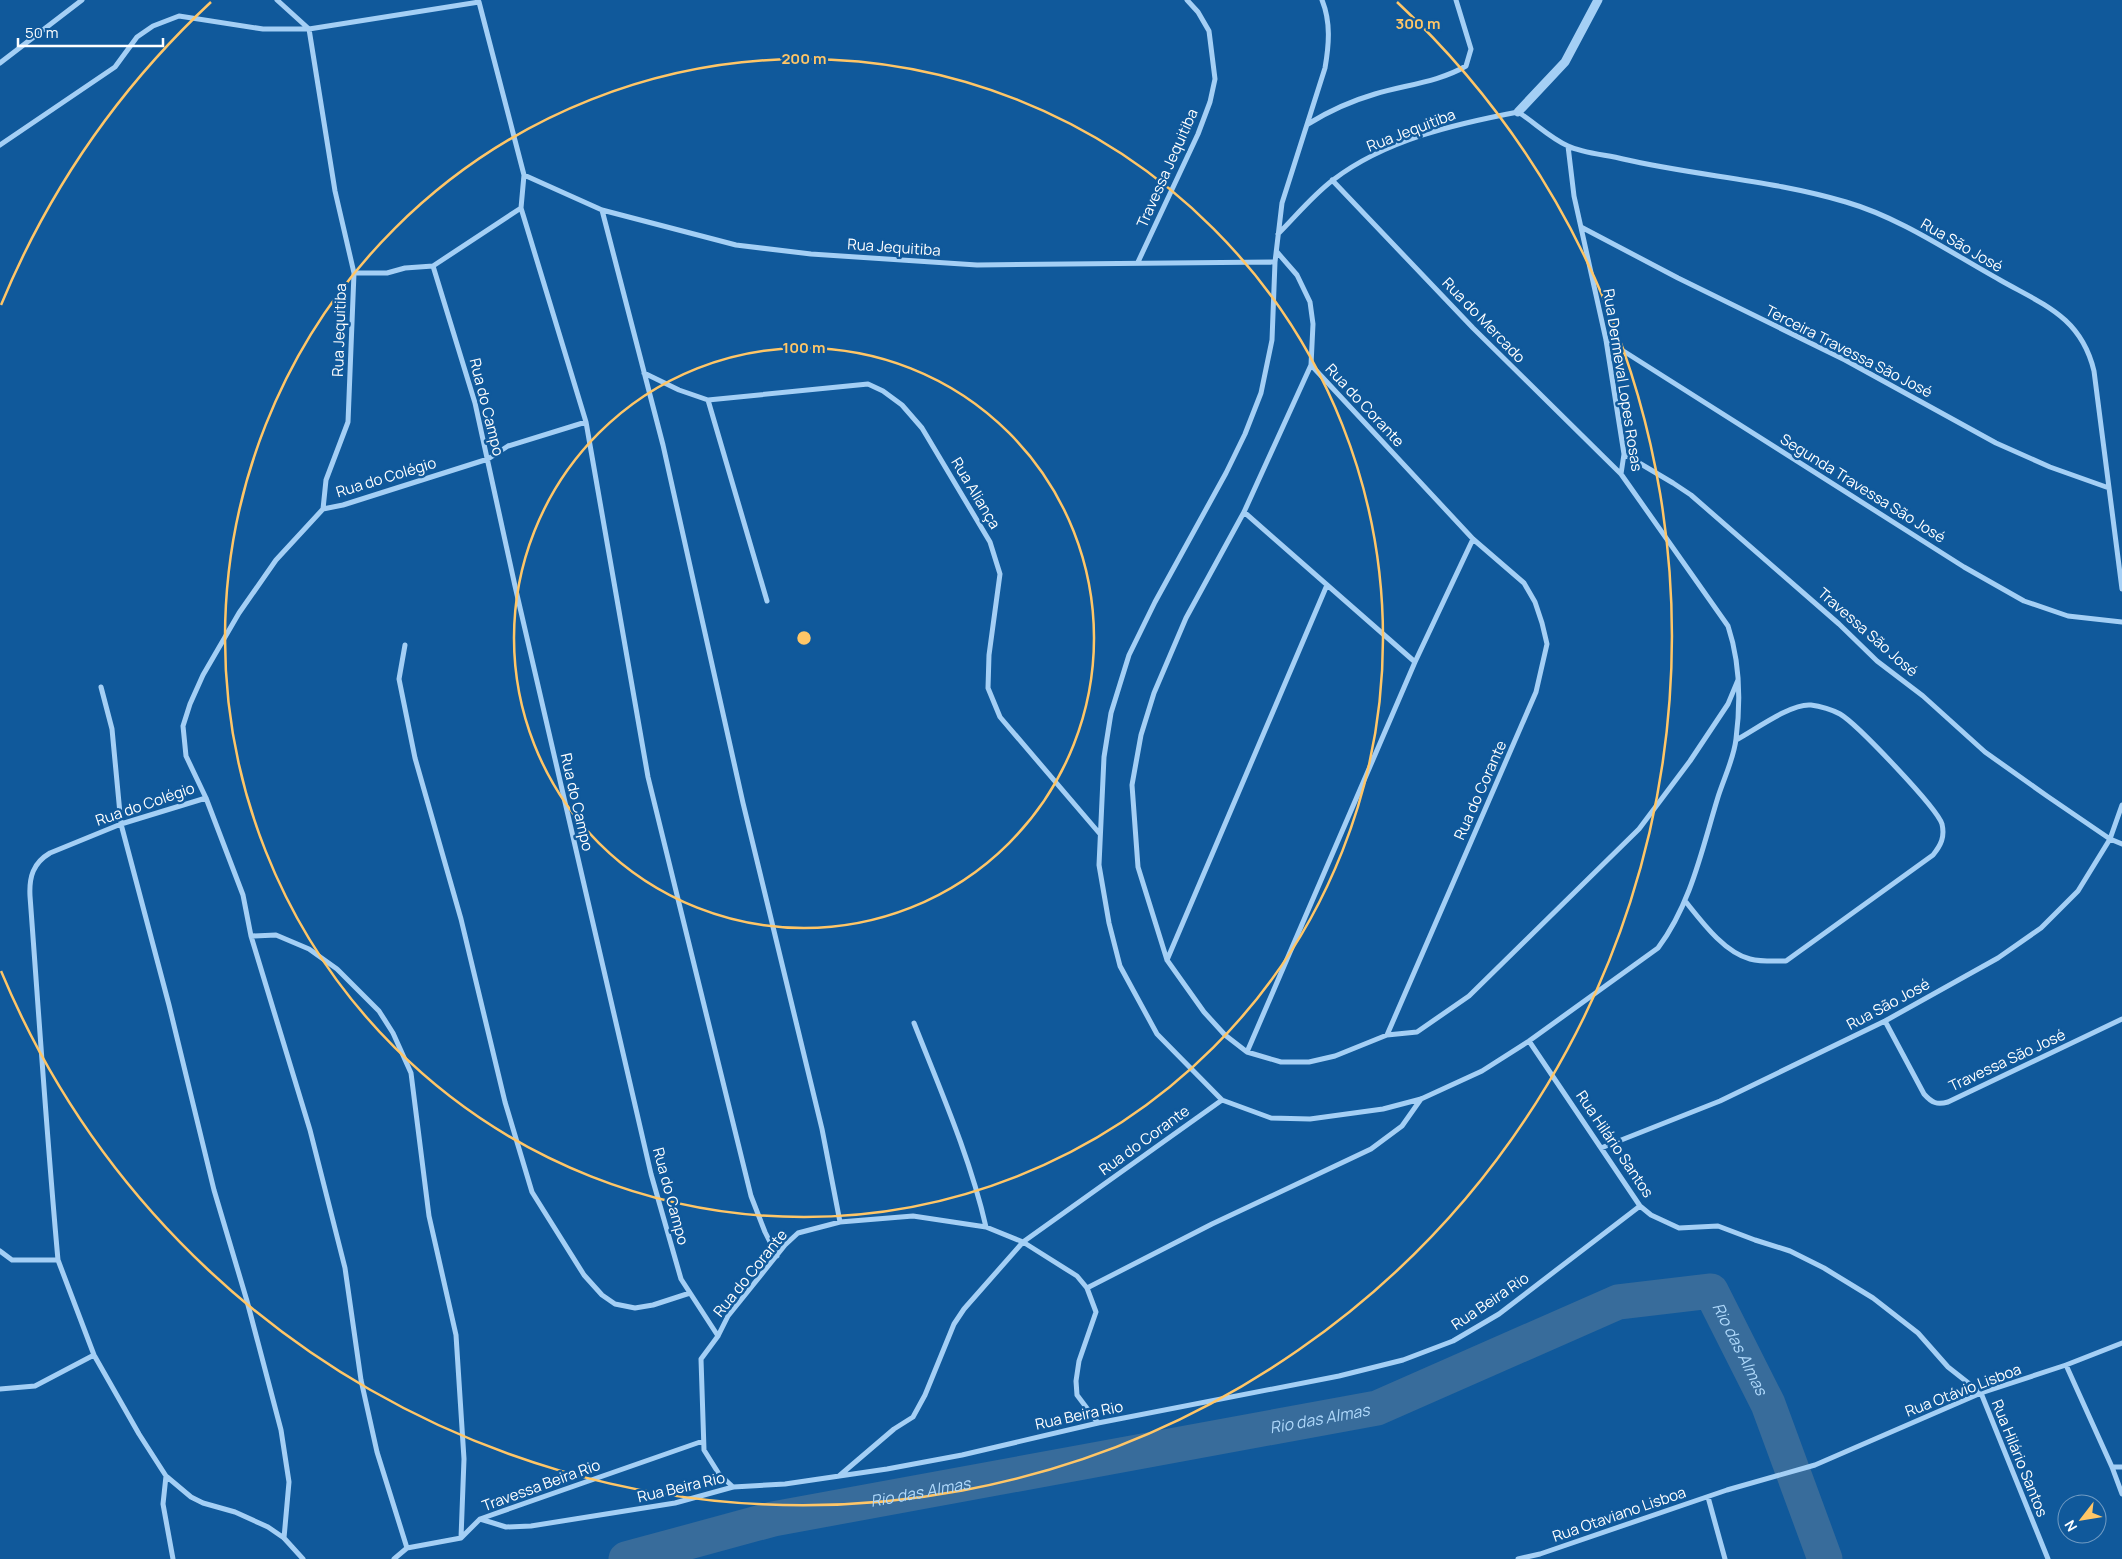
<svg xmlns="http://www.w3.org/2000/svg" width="2122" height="1559" font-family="Manrope,sans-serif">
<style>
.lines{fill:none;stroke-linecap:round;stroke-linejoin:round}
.river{stroke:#386c9b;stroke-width:35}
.minor{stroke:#a4cff5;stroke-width:5}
.tertiary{stroke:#a4cff5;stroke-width:9}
.ring{fill:none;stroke:#ffc667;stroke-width:2.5}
.labels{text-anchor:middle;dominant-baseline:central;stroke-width:5;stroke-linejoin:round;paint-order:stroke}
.street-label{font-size:15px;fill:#fff;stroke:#10599b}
.water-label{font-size:16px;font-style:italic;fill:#b0d9fb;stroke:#10599b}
.centre{fill:#ffc667;stroke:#10599b;stroke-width:2.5}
.ring-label{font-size:15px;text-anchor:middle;font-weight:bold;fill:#ffc667;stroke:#10599b;stroke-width:5;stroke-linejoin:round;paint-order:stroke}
</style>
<rect width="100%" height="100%" fill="#10599b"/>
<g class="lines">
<path class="river" id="s1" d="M 626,1559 L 773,1519 L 1377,1408 L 1618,1302 L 1711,1291 L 1768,1404 L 1825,1559"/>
<path class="minor" d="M 277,0 L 309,29 L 335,191 L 354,273
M 1322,0 C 1331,22 1329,45 1325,68 L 1282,203 L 1275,262 L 1272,340 L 1261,393 L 1245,434 L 1226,473 L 1155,602 L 1129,655 L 1111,713 L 1104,757 L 1099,865 L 1109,923 L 1120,966 L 1157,1034 L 1222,1100 L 1271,1118 L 1310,1119 L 1383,1109 L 1421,1099 L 1482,1071 L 1529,1041 L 1658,948 C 1691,904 1702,849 1718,797 C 1724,778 1734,758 1736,739 C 1741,700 1740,662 1728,626 L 1621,474 L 1473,328 L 1332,180
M 0,63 L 82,0
M 1308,124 C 1329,111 1351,101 1375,94 C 1405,85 1439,82 1466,66 L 1471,49 L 1456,0
M 0,145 L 115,67 L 137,37 L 153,26 L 179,16 L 263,29 L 309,29 L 479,2 L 524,175 L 521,208 L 586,422 L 648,777 L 751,1196 L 765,1232 L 777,1256
M 1568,146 L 1574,196 L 1606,340 L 1624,454 L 1621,474
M 524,175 L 602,210 L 736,245 L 811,254 L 977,265 L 1275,262
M 602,210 L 663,445 L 743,803 L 822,1129 L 840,1222
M 1581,227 L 1678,278 L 1845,360 L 1996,443 L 2050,467 L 2109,488
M 1278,234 C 1296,216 1313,195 1333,180 C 1385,140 1455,124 1518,112 C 1534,122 1550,138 1568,146 C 1582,153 1607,155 1623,159 C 1696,176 1773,180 1846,202 C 1901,218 1951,253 2000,280 C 2044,305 2081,317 2094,371 L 2122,589
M 1277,252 L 1297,275 L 1310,302 L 1313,324 L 1311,365 L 1244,512 L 1186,618 L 1154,693 L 1141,735 L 1132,785 L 1138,867 L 1167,960 L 1204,1012 L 1225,1035 L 1247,1052 L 1281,1062 L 1309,1062 L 1335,1056 L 1387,1035 L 1417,1032 L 1469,996 L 1639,829 L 1690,761 L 1728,704 L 1738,680
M 1138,262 L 1198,134 L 1210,102 L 1215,79 L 1209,31 L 1198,12 L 1187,0
M 433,266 L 475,403 L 515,586 L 651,1174 L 681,1279 L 718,1336
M 1606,340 L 1964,567 L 2024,601 L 2068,616 L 2122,622
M 1311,365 L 1473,539 L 1524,583 L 1535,602 L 1542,623 L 1547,644 L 1536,692 L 1387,1035
M 644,373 L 679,390 L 708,400 L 868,384 L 883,391 L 902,405 L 922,428 L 990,542 L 1000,574 L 989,655 L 988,688 L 1000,717 L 1100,834
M 708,400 L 767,601
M 1624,454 L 1673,483 L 1691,495 L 1839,624 L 1877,661 L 1923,696 L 1985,752 L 2047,796 L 2110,839 L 2122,844
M 323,509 L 326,480 L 348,422 L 354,273 L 387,273 L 405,268 L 433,266 L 521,208
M 1244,512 L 1415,662
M 405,645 L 399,679 L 415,758 L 461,919 L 505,1102 L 532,1192 L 584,1275 L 602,1295 L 615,1304 L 635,1308 L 653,1305 L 690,1293
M 101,687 L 112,729 L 121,824 L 169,1005 L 214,1190 L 247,1301 L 281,1430 L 289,1482 L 284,1538
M 206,798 L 243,895 L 251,936 L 310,1130 L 345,1268 L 361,1380 L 377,1452 L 407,1548
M 1686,902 C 1702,922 1724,952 1750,959 C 1762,962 1774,961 1786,961 L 1933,855 C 1941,845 1945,837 1942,824 C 1937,808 1857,724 1840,714 C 1833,710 1820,706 1811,705 C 1791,703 1755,730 1736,740
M 251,936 L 276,935 L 309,949 L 337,969 L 379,1011 L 393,1033 L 411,1073 L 429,1216 L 456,1335 L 464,1459 L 461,1538
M 1167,960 L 1327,585
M 1885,1021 L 1924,1094 C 1932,1103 1937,1105 1948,1102 L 2122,1019
M 914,1023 C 940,1089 970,1157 986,1227
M 1529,1041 L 1640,1206 L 1651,1215 L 1679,1228 L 1718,1226 L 1755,1240 L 1790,1251 L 1824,1268 L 1873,1298 L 1918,1333 L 1948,1367 L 1981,1393 L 2048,1559
M 1247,1052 L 1415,662 L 1473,539
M 1601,1148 L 1720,1101 L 1885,1021 L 1998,958 L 2041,928 L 2078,891 L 2110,839 L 2122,805
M 0,1251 L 12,1260 L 58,1260 L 94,1355 L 139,1434 L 166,1476 L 191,1497 L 203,1503 L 235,1512 L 268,1527 L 284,1538 L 303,1559
M 58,1260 C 47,1139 39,1017 30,896 C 29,877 33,863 50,853 L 121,824 L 206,798 L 186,756 L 183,726 L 190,704 L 203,675 L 239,613 L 276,560 L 323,509 L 343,505 L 488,459 L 508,446 L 586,422
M 1087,1288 L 1212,1224 L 1371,1149 L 1402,1126 L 1421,1099
M 2066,1365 L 2112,1467 L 2122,1494
M 0,1389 L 35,1386 L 94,1355
M 2112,1467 L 2122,1467
M 166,1476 L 163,1504 L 173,1559
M 839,1476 L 894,1429 L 913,1417 L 925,1395 L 954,1324 L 964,1309 L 1023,1242 L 1222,1100
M 733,1487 L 719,1474 L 704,1450 L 701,1359 L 718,1336 L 728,1316 L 785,1245 L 798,1233 L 840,1222 L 913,1216 L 986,1227 L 1023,1242 L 1077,1276 L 1087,1288 L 1096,1312 L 1079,1361 L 1076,1381 L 1077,1395 L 1098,1423
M 1708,1497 L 1725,1559
M 480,1519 L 506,1527 L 531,1526 L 675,1503 L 733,1487 L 785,1484 L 887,1469 L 962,1455 L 1098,1423 L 1339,1376 L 1403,1360 L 1453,1341 L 1499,1314 L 1640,1206
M 394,1559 L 407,1548 L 461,1538 L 480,1519 L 703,1441
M 1518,1559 L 1540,1554 L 1727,1490 L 1815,1465 L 1981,1393 L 2066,1365 L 2122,1343"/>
<path class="tertiary" d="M 1518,112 L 1565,62 L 1598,0"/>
</g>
<g class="ring">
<circle cx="804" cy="638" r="290"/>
<circle cx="804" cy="638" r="579"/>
<path d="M1 305A869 869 0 0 1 211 2M1397 2A869 869 0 1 1 1 971"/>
</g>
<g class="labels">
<g class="street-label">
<text transform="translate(1411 130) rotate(-21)">Rua Jequitiba</text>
<text transform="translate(1167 168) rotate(-66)">Travessa Jequitiba</text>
<text transform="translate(1962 245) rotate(30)">Rua São José</text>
<text transform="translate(894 247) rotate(4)">Rua Jequitiba</text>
<text transform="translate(1484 320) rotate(46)">Rua do Mercado</text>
<text transform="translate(339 330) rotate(-88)">Rua Jequitiba</text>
<text transform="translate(1849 351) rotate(27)">Terceira Travessa São José</text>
<text transform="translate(1623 380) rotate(81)">Rua Dermeval Lopes Rosas</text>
<text transform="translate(1365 405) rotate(47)">Rua do Corante</text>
<text transform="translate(487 407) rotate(76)">Rua do Campo</text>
<text transform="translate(386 477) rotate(-17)">Rua do Colégio</text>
<text transform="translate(1863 488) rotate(32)">Segunda Travessa São José</text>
<text transform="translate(976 493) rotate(59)">Rua Aliança</text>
<text transform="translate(1868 632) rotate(41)">Travessa São José</text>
<text transform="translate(1480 790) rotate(-66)">Rua do Corante</text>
<text transform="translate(577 802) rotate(77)">Rua do Campo</text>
<text transform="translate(145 804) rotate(-19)">Rua do Colégio</text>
<text transform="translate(1888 1004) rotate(-28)">Rua São José</text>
<text transform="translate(2007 1060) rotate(-25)">Travessa São José</text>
<text transform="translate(1144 1140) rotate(-36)">Rua do Corante</text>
<text transform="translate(1615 1144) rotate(56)">Rua Hilário Santos</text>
<text transform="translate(671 1196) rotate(75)">Rua do Campo</text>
<text transform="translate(750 1273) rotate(-51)">Rua do Corante</text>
<text transform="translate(1490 1301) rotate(-34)">Rua Beira Rio</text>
<text transform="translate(1963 1390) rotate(-21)">Rua Otávio Lisboa</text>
<text transform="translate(1079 1415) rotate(-12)">Rua Beira Rio</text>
<text transform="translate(2020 1458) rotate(68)">Rua Hilário Santos</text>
<text transform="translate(541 1485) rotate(-20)">Travessa Beira Rio</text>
<text transform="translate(681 1487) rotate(-13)">Rua Beira Rio</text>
<text transform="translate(1619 1514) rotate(-19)">Rua Otaviano Lisboa</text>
</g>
<g class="water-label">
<text stroke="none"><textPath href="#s1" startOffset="1188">Rio das Almas</textPath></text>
<text stroke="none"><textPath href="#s1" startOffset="708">Rio das Almas</textPath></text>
<text stroke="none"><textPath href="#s1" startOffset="302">Rio das Almas</textPath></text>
</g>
</g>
<circle cx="804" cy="638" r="8" class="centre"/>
<g class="ring-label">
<text x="1418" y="29">300 m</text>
<text x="804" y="64">200 m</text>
<text x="804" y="353">100 m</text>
</g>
<g transform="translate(2082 1519) rotate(239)"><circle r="24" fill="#10599b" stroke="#709bc3"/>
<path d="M0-4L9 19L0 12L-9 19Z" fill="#ffc667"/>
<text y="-8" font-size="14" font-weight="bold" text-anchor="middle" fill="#ffffff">N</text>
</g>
<path d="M18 38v8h145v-8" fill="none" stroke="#ffffff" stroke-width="2.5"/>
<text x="25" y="38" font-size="15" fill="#ffffff" stroke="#10599b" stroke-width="4" paint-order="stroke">50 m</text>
</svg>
